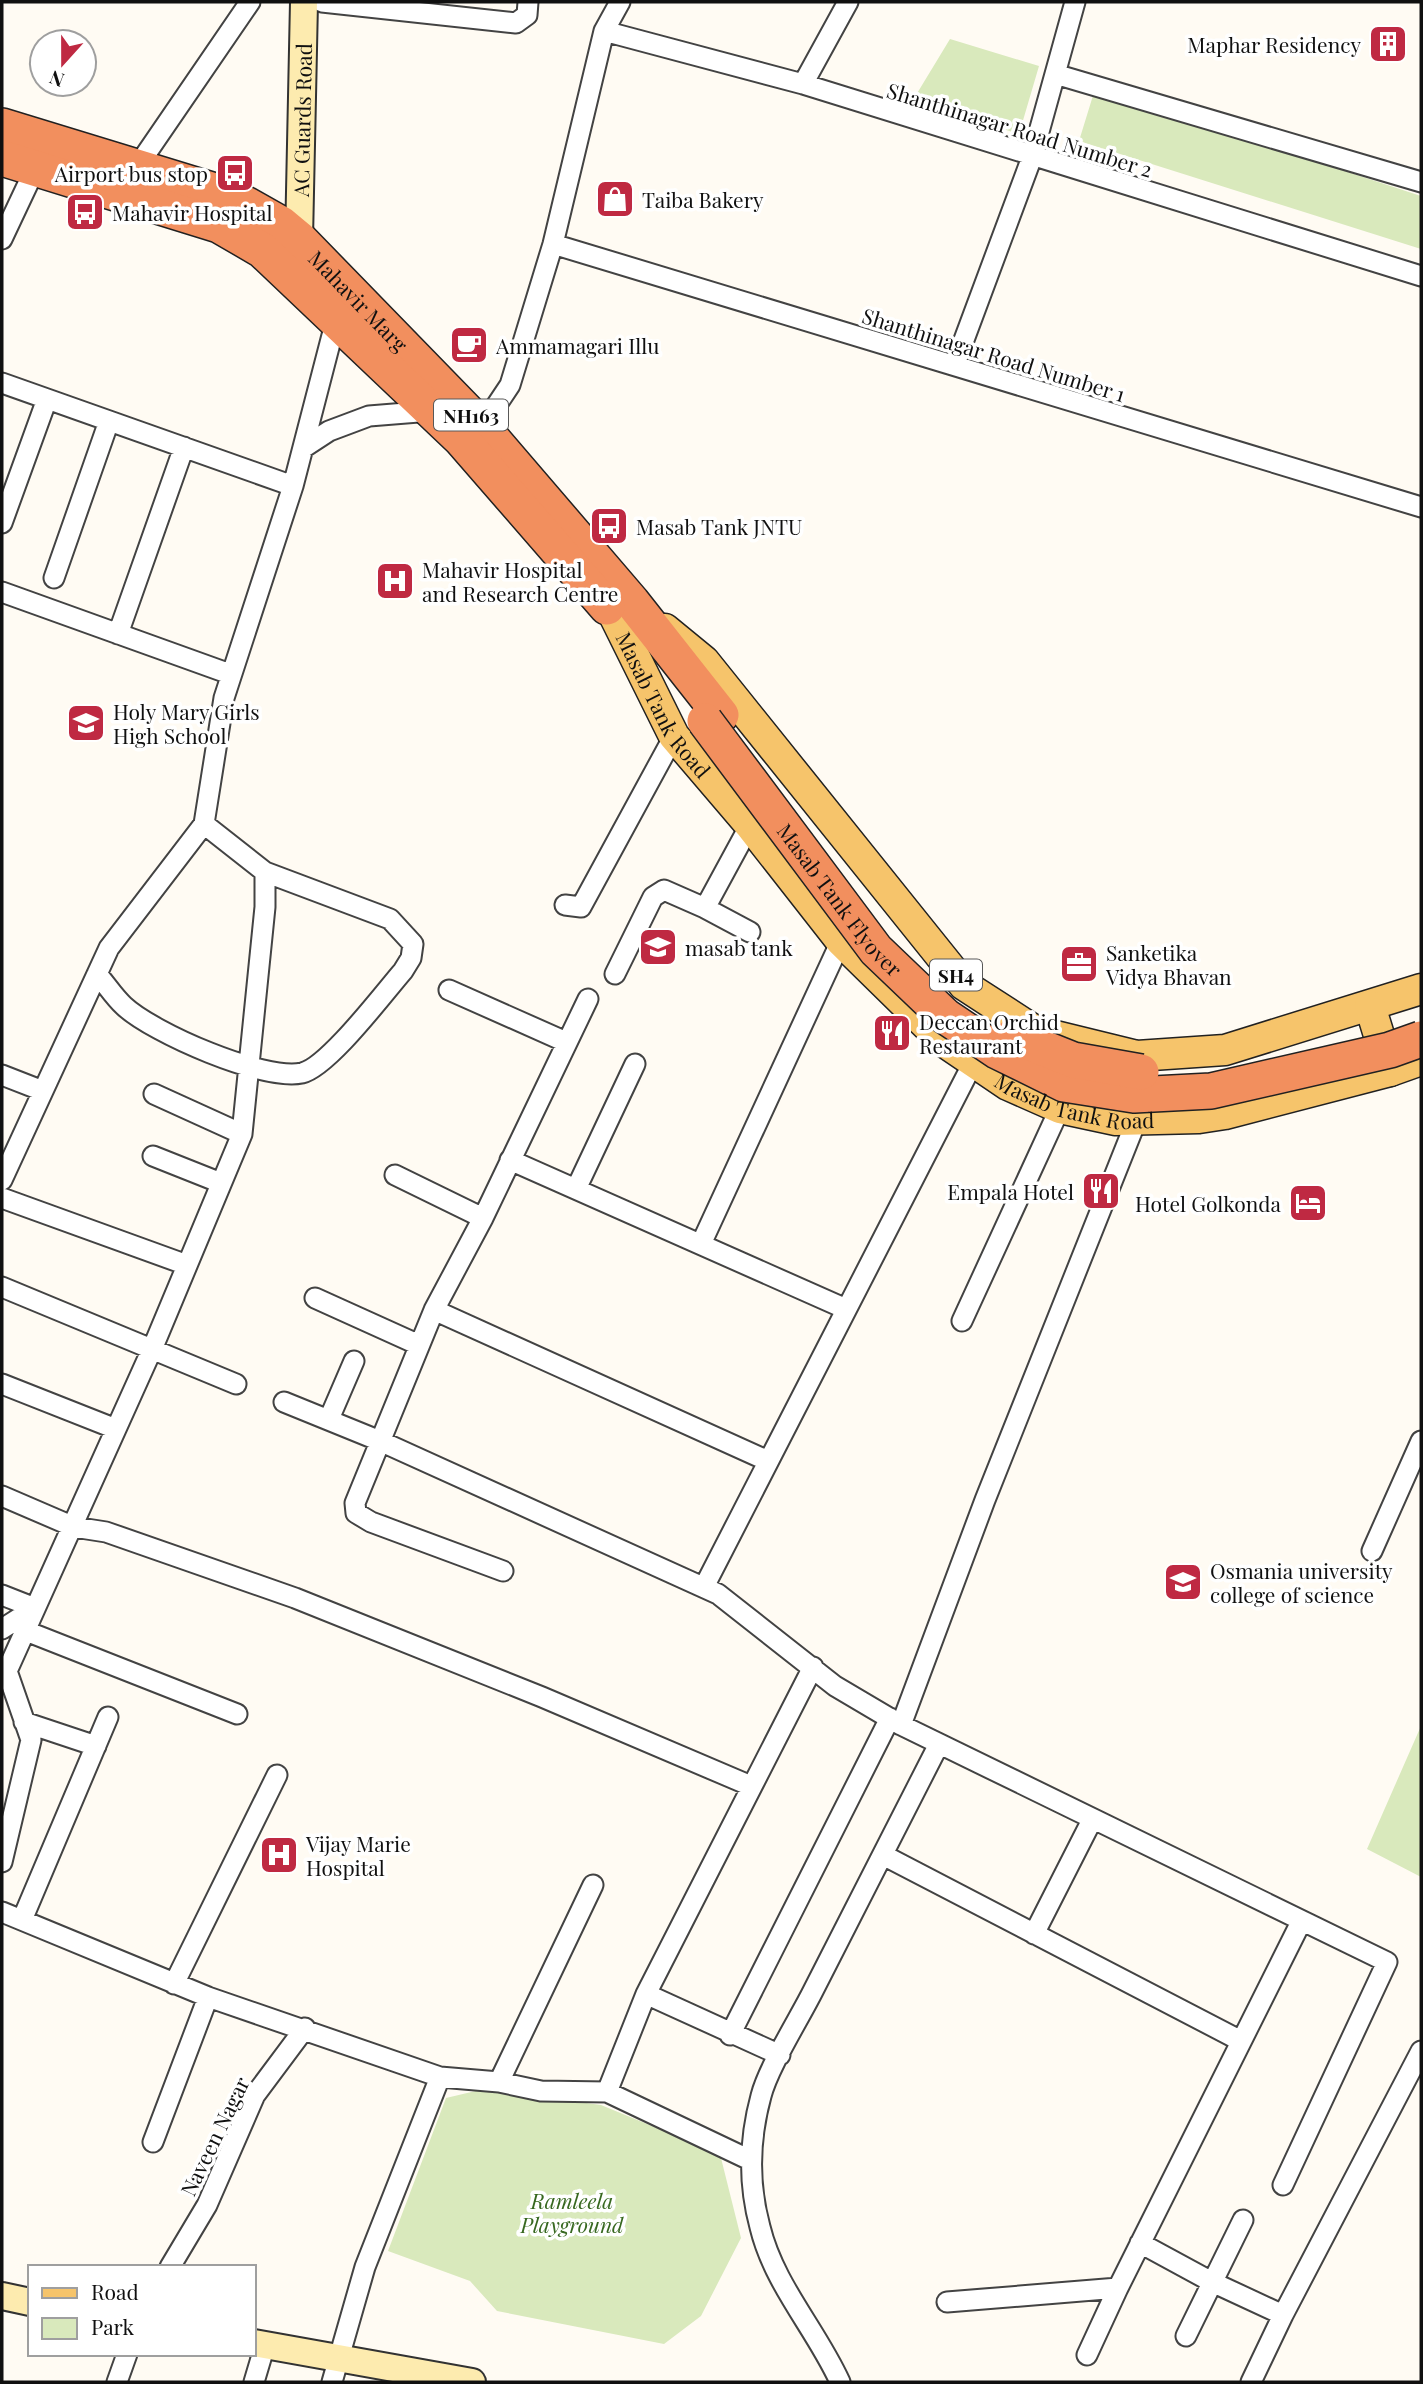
<svg xmlns="http://www.w3.org/2000/svg" width="1423" height="2384" font-family="'Playfair Display',serif">
<style>
.green{fill:#d9e9bc}
.lines{fill:none;stroke-linecap:round;stroke-linejoin:round}
.street-casing{stroke:#434343;stroke-width:23}
.secondary-casing{stroke:#323232;stroke-width:30}
.primary-casing{stroke:#212121;stroke-width:33}
.highway-casing{stroke:#212121;stroke-width:38}
.street{stroke:#fff;stroke-width:19}
.secondary{stroke:#fdebaf;stroke-width:26}
.primary{stroke:#f6c46b;stroke-width:30}
.highway{stroke:#f28f5e;stroke-width:35}
.highway-bridge-casing{stroke:#212121;stroke-width:38;stroke-linecap:butt}
.highway-bridge{stroke:#f28f5e;stroke-width:35}
.labels{text-anchor:middle;dominant-baseline:central;stroke-width:7;stroke-linejoin:round;paint-order:stroke}
.shield{fill:#fff;stroke:#585858;stroke-width:2}
.shield-label{font-size:19px;font-weight:bold;fill:#101010}
.poi-label{font-size:21px;fill:#101010;stroke:#fff;text-anchor:start}
.street-label{font-size:21px;fill:#101010;stroke:#fff}
.park-label{font-size:21px;font-style:italic;fill:#376820;stroke:#fff}
</style>
<rect width="100%" height="100%" fill="#fffbf3"/>
<path class="green" d="M 950,39 L 1039,66 L 1019,134 L 913,100 Z
M 1095,89 L 1421,196 L 1421,249 L 1079,141 Z
M 1421,1726 L 1421,1877 L 1367,1849 Z
M 484,2089 L 601,2105 L 720,2154 L 741,2238 L 701,2316 L 664,2344 L 497,2311 L 470,2281 L 388,2251 L 446,2098 Z"/>
<g class="lines">
<defs>
<path id="street" d="M 322,2 L 516,23 L 527,15 L 528,2
M 604,31 L 803,84 L 1421,276
M 1055,74 L 1421,182
M 803,84 L 848,2
M 137,167 L 250,2
M 2,239 L 35,169
M 553,244 L 1421,507
M 955,364 L 1032,157 L 1075,2
M 2,383 L 293,486
M 482,427 L 510,385 L 553,244 L 604,31 L 620,2
M 303,448 L 329,431 L 369,416 L 431,411
M 2,523 L 47,399
M 54,578 L 109,421
M 2,592 L 230,674
M 118,634 L 184,447
M 565,905 L 581,907 L 674,736
M 705,908 L 750,932
M 97,974 C 106,984 114,997 124,1006 C 153,1033 263,1081 302,1073 C 328,1067 383,994 403,971 L 411,958 L 413,944 L 390,919 L 265,872
M 615,974 L 653,897 L 664,890 L 705,908 L 750,825
M 449,990 L 566,1042
M 2,1075 L 43,1091
M 154,1094 L 242,1134
M 153,1156 L 221,1183
M 510,1160 L 846,1309
M 395,1175 L 483,1218
M 2,1180 L 109,948 L 204,824 L 224,698 L 293,486 L 336,320
M 576,1189 L 635,1064
M 2,1198 L 187,1265
M 701,1244 L 841,941
M 2,1287 L 236,1384
M 315,1298 L 419,1345
M 434,1310 L 768,1461
M 962,1321 L 1060,1108
M 2,1384 L 116,1429
M 284,1402 L 380,1441 L 718,1594 L 835,1686 L 901,1725 L 1387,1962 L 1283,2185
M 329,1419 L 354,1361
M 2,1496 L 74,1527 L 106,1532 L 295,1598 L 542,1697 L 751,1786
M 1372,1551 L 1421,1441
M 503,1571 L 371,1522 L 356,1513 L 355,1503 L 434,1310 L 483,1218 L 588,999
M 704,1587 L 973,1063
M 2,1595 L 35,1608
M 2,1629 L 35,1608
M 26,1631 L 237,1714
M 24,1722 L 96,1746
M 901,1725 L 985,1500 L 1137,1119
M 883,1855 L 1241,2041
M 2,1862 L 31,1740 L 7,1671 L 153,1347 L 242,1134 L 265,907 L 265,872 L 204,824
M 2,1912 L 208,1997 L 440,2077 L 365,2267 L 332,2382
M 22,1920 L 108,1717
M 1034,1934 L 1092,1820
M 174,1984 L 277,1775
M 646,1994 L 780,2055
M 730,2035 L 890,1718
M 440,2077 L 499,2082 L 541,2091 L 607,2092 L 646,1994 L 813,1667
M 499,2082 L 593,1885
M 607,2092 L 750,2160
M 153,2142 L 208,1997
M 1140,2243 L 1212,2282 L 1283,2315
M 170,2267 L 207,2205 L 255,2095 L 305,2028
M 947,2302 L 1118,2288 L 1301,1922
M 1186,2336 L 1243,2220
M 1087,2355 L 1118,2288
M 117,2382 L 127,2354
M 254,2382 L 265,2345
M 840,2382 C 816,2329 774,2285 760,2227 C 748,2183 749,2140 761,2096 C 768,2068 799,2019 813,1991 C 855,1909 897,1827 939,1744
M 1251,2382 L 1283,2315 L 1421,2051"/>
<g id="secondary">
<path id="s1" d="M 299,239 L 304,2"/>
<path d="M 2,2296 L 30,2302"/>
<path d="M 254,2343 L 472,2382"/>
</g>
<g id="primary">
<path id="s2" d="M 613,613 L 674,736 L 750,825 L 841,941 L 943,1041 L 1008,1085 L 1060,1108 L 1116,1120 L 1199,1118 L 1225,1114 L 1390,1071 L 1421,1060"/>
<path d="M 665,629 L 704,661 L 964,985 L 1035,1031 L 1137,1056 L 1225,1050 L 1421,989"/>
<path d="M 1370,1006 L 1390,1071"/>
</g>
<g id="highway">
<path id="s3" d="M 2,126 L 231,196 L 281,224 L 299,239 L 482,427 L 632,602 L 721,715"/>
<path d="M 2,158 L 219,225 L 262,250 L 461,439 L 607,607"/>
</g>
</defs>
<use href="#street" class="street-casing"/>
<use href="#secondary" class="secondary-casing"/>
<use href="#primary" class="primary-casing"/>
<use href="#highway" class="highway-casing"/>
<use href="#street" class="street"/>
<use href="#secondary" class="secondary"/>
<use href="#primary" class="primary"/>
<use href="#highway" class="highway"/>
<defs>
<g id="highway-bridge">
<path id="s4" d="M 705,721 L 876,950 L 945,1016 L 997,1051 L 1064,1084 L 1134,1095 L 1211,1091 L 1390,1050 L 1421,1039"/>
<path d="M 1013,1036 L 1073,1060 L 1141,1072"/>
</g>
</defs>
<use href="#highway-bridge" class="highway-bridge-casing"/>
<use href="#highway-bridge" class="highway-bridge"/>
</g>
<defs>
<symbol id="building-square" viewBox="-11 -11 22 22"><rect x="-9" y="-9" width="18" height="18" rx="4" fill="#bf2942" stroke="#fff"/><path d="M-4-6H4V6H1V3H-1V6H-4ZM-2.5-4.3h1.7v1.8h-1.7ZM.8-4.3h1.7v1.8H.8ZM-2.5-1h1.7V.8h-1.7ZM.8-1h1.7V.8H.8Z" fill="#fff"/></symbol>
<symbol id="bus-square" viewBox="-11 -11 22 22"><rect x="-9" y="-9" width="18" height="18" rx="4" fill="#bf2942" stroke="#fff"/><path d="M-5-6H5V4H4V6H2V4H-2V6H-4V4H-5ZM-3.5-4V0h7V-4ZM-3.5 1.2v1.5H-2V1.2ZM2 1.2v1.5H3.5V1.2Z" fill="#fff"/></symbol>
<symbol id="shop-square" viewBox="-11 -11 22 22"><rect x="-9" y="-9" width="18" height="18" rx="4" fill="#bf2942" stroke="#fff"/><path d="M-5-2.5h2.3a2.7 3.5 0 0 1 5.4 0H5L5.5 6h-11ZM-1.5-2.5h3a1.5 2.3 0 0 0-3 0Z" fill="#fff"/></symbol>
<symbol id="cafe-square" viewBox="-11 -11 22 22"><rect x="-9" y="-9" width="18" height="18" rx="4" fill="#bf2942" stroke="#fff"/><path d="M-5.5-4.5H6V0H3Q3 3.5 0 3.5H-2.5Q-5.5 3.5-5.5 0ZM3-3.2v2h1.7v-2ZM-6 4.5H4V6H-6Z" fill="#fff"/></symbol>
<symbol id="hospital-square" viewBox="-11 -11 22 22"><rect x="-9" y="-9" width="18" height="18" rx="4" fill="#bf2942" stroke="#fff"/><path d="M-5-5h3v3.5h4V-5h3V5h-3V1.5h-4V5h-3Z" fill="#fff"/></symbol>
<symbol id="school-square" viewBox="-11 -11 22 22"><rect x="-9" y="-9" width="18" height="18" rx="4" fill="#bf2942" stroke="#fff"/><path d="M0-5L7-2L0 1L-7-2ZM-4 1L0 2.5L4 1V4Q0 6-4 4Z" fill="#fff"/></symbol>
<symbol id="university-square" viewBox="-11 -11 22 22"><rect x="-9" y="-9" width="18" height="18" rx="4" fill="#bf2942" stroke="#fff"/><path d="M0-5L7-2L0 1L-7-2ZM-4 1L0 2.5L4 1V4Q0 6-4 4Z" fill="#fff"/></symbol>
<symbol id="office-square" viewBox="-11 -11 22 22"><rect x="-9" y="-9" width="18" height="18" rx="4" fill="#bf2942" stroke="#fff"/><path d="M-6-3h4V-5.5h4V-3h4V5H-6ZM-1-4.5V-3h2v-1.5ZM-6 0V1H6V0Z" fill="#fff"/></symbol>
<symbol id="restaurant-square" viewBox="-11 -11 22 22"><rect x="-9" y="-9" width="18" height="18" rx="4" fill="#bf2942" stroke="#fff"/><path d="M-5-6h1v4h1v-4h1v4h1v-4h1v5L-1.5 .5V6h-2V.5L-5-1ZM5-6V6H3V1.5H1.5Q1.5-4 5-6Z" fill="#fff"/></symbol>
<symbol id="hotel-square" viewBox="-11 -11 22 22"><rect x="-9" y="-9" width="18" height="18" rx="4" fill="#bf2942" stroke="#fff"/><path d="M-6-4.5h1.5V1H6V5H4.5V3h-9V5H-6ZM-4 0a1.8 1.8 0 1 1 3.6 0ZM.5 0V-2.5h3Q6-2.5 6 0Z" fill="#fff"/></symbol>
</defs>
<g fill-rule="evenodd">
<use href="#building-square" x="1366" y="22" width="44" height="44"/>
<use href="#bus-square" x="213" y="151" width="44" height="44"/>
<use href="#shop-square" x="593" y="177" width="44" height="44"/>
<use href="#bus-square" x="63" y="190" width="44" height="44"/>
<use href="#cafe-square" x="447" y="323" width="44" height="44"/>
<use href="#bus-square" x="587" y="504" width="44" height="44"/>
<use href="#hospital-square" x="373" y="559" width="44" height="44"/>
<use href="#school-square" x="64" y="701" width="44" height="44"/>
<use href="#university-square" x="636" y="925" width="44" height="44"/>
<use href="#office-square" x="1057" y="942" width="44" height="44"/>
<use href="#restaurant-square" x="870" y="1011" width="44" height="44"/>
<use href="#restaurant-square" x="1079" y="1169" width="44" height="44"/>
<use href="#hotel-square" x="1286" y="1181" width="44" height="44"/>
<use href="#university-square" x="1161" y="1560" width="44" height="44"/>
<use href="#hospital-square" x="257" y="1833" width="44" height="44"/>
</g>
<g class="labels">
<g class="shield">
<rect x="434" y="399.5" width="74" height="31" rx="5"/>
<rect x="930" y="959.5" width="52" height="31" rx="5"/>
</g>
<g class="shield-label">
<text x="471" y="415">NH163</text>
<text x="956" y="975">SH4</text>
</g>
<g class="poi-label">
<text x="1361" y="44" text-anchor="end">Maphar Residency</text>
<text x="208" y="173" text-anchor="end">Airport bus stop</text>
<text x="642" y="199">Taiba Bakery</text>
<text x="112" y="212">Mahavir Hospital</text>
<text x="496" y="345">Ammamagari Illu</text>
<text x="636" y="526">Masab Tank JNTU</text>
<text x="422" y="569">Mahavir Hospital<tspan x="422" dy="24">and Research Centre</tspan></text>
<text x="113" y="711">Holy Mary Girls<tspan x="113" dy="24">High School</tspan></text>
<text x="685" y="947">masab tank</text>
<text x="1106" y="952">Sanketika<tspan x="1106" dy="24">Vidya Bhavan</tspan></text>
<text x="919" y="1021">Deccan Orchid<tspan x="919" dy="24">Restaurant</tspan></text>
<text x="1074" y="1191" text-anchor="end">Empala Hotel</text>
<text x="1281" y="1203" text-anchor="end">Hotel Golkonda</text>
<text x="1210" y="1570">Osmania university<tspan x="1210" dy="24">college of science</tspan></text>
<text x="306" y="1843">Vijay Marie<tspan x="306" dy="24">Hospital</tspan></text>
</g>
<g class="street-label">
<text stroke="none"><textPath href="#s1" startOffset="119">AC Guards Road</textPath></text>
<text transform="translate(1020 129) rotate(17)">Shanthinagar Road Number 2</text>
<text stroke="none"><textPath href="#s3" startOffset="406">Mahavir Marg</textPath></text>
<text transform="translate(994 354) rotate(17)">Shanthinagar Road Number 1</text>
<text stroke="none"><textPath href="#s2" startOffset="105">Masab Tank Road</textPath></text>
<text stroke="none"><textPath href="#s4" startOffset="224">Masab Tank Flyover</textPath></text>
<text stroke="none"><textPath href="#s2" startOffset="693">Masab Tank Road</textPath></text>
<text transform="translate(214 2136) rotate(-64)">Naveen Nagar</text>
</g>
<g class="park-label">
<text x="572" y="2200">Ramleela<tspan x="572" dy="24">Playground</tspan></text>
</g>
</g>
<rect width="1423" height="2384" fill="none" stroke="#101010" stroke-width="7"/>
<rect x="28" y="2265" width="228" height="91" fill="#ffffff" stroke="#9f9f9f" stroke-width="2"/>
<rect x="42" y="2288" width="35" height="10" fill="#f6c46b" stroke="#9f9f9f" stroke-width="2"/>
<text x="91" y="2300" font-size="21" fill="#101010">Road</text>
<rect x="42" y="2318" width="35" height="21" fill="#d9e9bc" stroke="#9f9f9f" stroke-width="2"/>
<text x="91" y="2335" font-size="21" fill="#101010">Park</text>
<g transform="translate(63 63) rotate(201)"><circle r="33" fill="#ffffff" stroke="#9f9f9f" stroke-width="2"/>
<path d="M0-5L12 26L0 18L-12 26Z" fill="#bf2942"/>
<text y="-10" font-size="19" font-weight="bold" text-anchor="middle" fill="#101010">N</text>
</g>
</svg>
